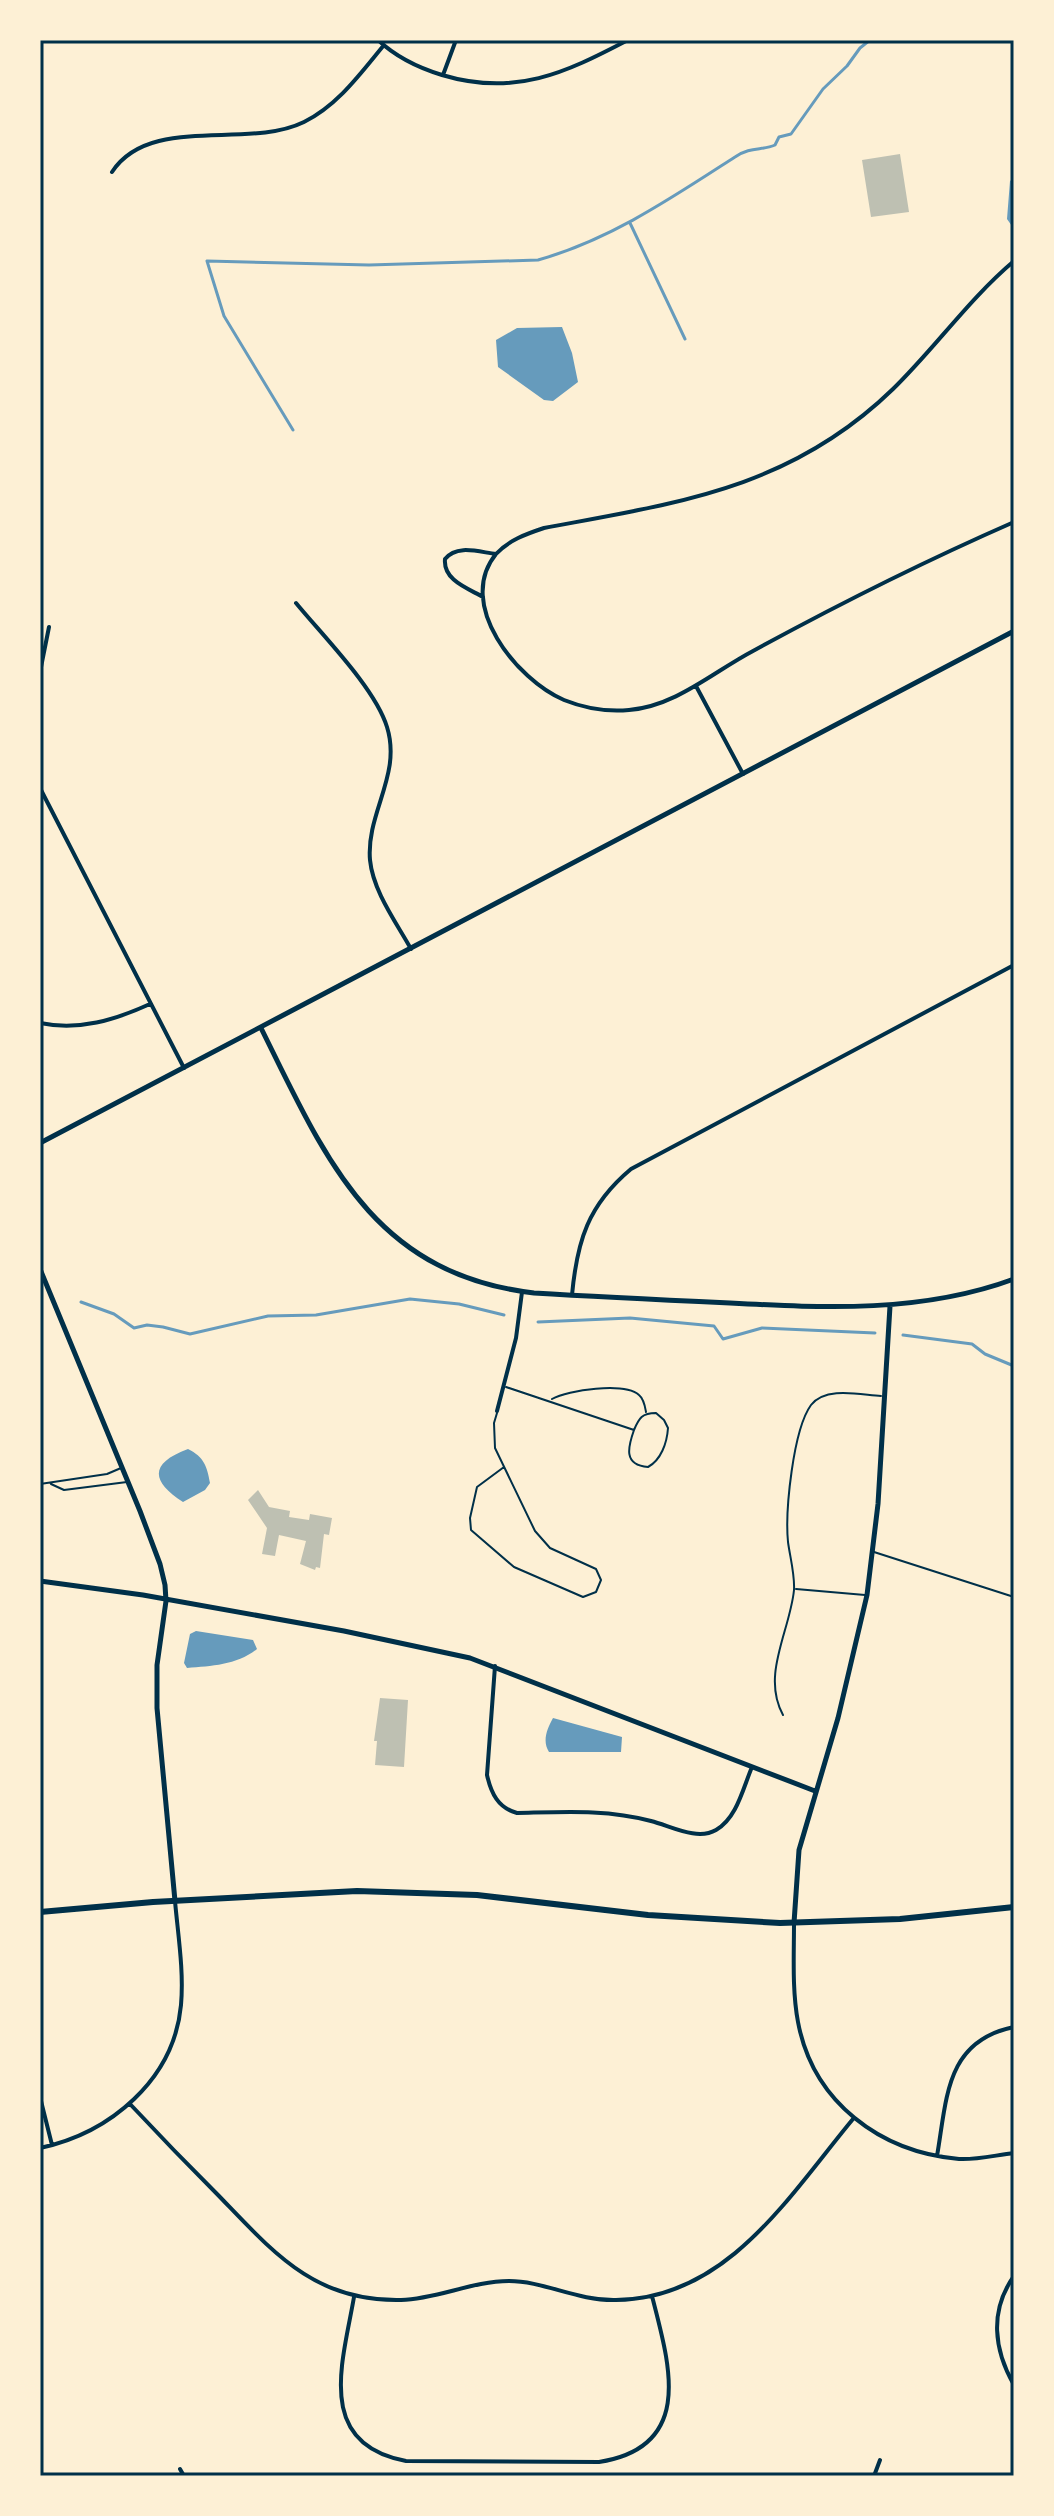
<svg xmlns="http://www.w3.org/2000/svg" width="1054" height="2516" font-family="Georgia,serif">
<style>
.water{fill:#669bbc}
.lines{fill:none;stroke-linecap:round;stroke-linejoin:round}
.stream{stroke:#669bbc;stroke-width:3}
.building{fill:#bec0b2}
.service{stroke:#003049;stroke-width:2}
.minor{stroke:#003049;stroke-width:4}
.tertiary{stroke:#003049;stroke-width:5}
.secondary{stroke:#003049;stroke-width:6}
.neatline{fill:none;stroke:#003049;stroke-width:3}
</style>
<rect width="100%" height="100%" fill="#fdf0d5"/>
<path class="water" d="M 1014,178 L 1014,229 L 1007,219 L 1010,181 Z
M 562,327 L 572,353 L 578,382 L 553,401 L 544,400 L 498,367 L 496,340 L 517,328 Z
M 188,1449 C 204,1457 207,1466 210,1483 L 205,1490 L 183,1502 C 150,1481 150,1463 188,1449 Z
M 196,1631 L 253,1640 L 257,1649 C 237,1665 212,1666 187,1668 L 184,1663 L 190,1634 Z
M 553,1718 L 622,1737 L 621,1752 L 549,1752 C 542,1741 547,1729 553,1718 Z"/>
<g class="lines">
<path class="stream" d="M 630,223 L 685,339
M 293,430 L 224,316 L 207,261 L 369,265 L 538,260 C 610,240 673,197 735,157 C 751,146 762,151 775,145 L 779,137 L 791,134 L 823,89 L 847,66 L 860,48 L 870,40
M 81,1302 L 114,1314 L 134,1328 L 147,1325 L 163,1327 L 190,1334 L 268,1316 L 316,1315 L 410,1299 L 459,1304 L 504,1315
M 538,1322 L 630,1318 L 714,1326 L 723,1339 L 762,1328 L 875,1333
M 903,1335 L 972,1344 L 985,1354 L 1014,1366"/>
</g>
<path class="building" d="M 900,154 L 909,212 L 871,217 L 862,160 Z
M 258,1490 L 269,1507 L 290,1511 L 289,1517 L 309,1520 L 310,1514 L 332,1518 L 329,1535 L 324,1534 L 320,1568 L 316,1567 L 315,1570 L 300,1564 L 306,1541 L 279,1535 L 275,1556 L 262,1554 L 267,1528 L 248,1500 Z
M 380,1698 L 408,1700 L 404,1767 L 375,1765 L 377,1741 L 374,1741 Z"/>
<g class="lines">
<path class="service" d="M 506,1387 L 634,1430 C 628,1447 623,1465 648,1467 C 661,1460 667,1443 668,1428 L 664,1420 L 656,1413 C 642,1413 639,1418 634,1430
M 552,1399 C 568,1390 624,1382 639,1395 C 644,1399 645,1406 646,1412
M 497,1413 L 494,1423 L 495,1448 L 535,1531 L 550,1548 L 596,1569 L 601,1580 L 596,1592 L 583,1597 L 514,1567 L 471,1530 L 470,1518 L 477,1487 L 504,1467
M 40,1484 L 107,1474 L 121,1468
M 51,1484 L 64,1490 L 127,1482
M 874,1552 L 1014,1597
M 796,1589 L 865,1595
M 783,1715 C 761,1675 790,1631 794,1590 C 795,1575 790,1557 788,1542 C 785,1511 793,1430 811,1405 C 826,1386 861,1395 881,1396"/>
<path class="minor" d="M 378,40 C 396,57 419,68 442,75 C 515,97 565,73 628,40
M 443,75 L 456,40
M 112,172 C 150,114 247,150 304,122 C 338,105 360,74 384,45
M 1014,261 C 969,299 935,348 893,389 C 790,489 677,503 544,528 C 526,534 509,540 496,554 C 455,604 517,680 564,700 C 584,708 607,712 629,710 C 676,706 713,672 753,651 C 839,604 925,561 1014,522
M 483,597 C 467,588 443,580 445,559 C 457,544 479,552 496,554
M 296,603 C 323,636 375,688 387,727 C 402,775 366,813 370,860 C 373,891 396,922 411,949
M 40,672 L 49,627
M 696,686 L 743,774
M 40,788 L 184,1068
M 40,1023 C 79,1031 115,1020 150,1004
M 572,1295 C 577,1241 588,1205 631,1169 L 1014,965
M 497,1411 L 516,1338 L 522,1292
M 495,1666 L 487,1775 C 491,1793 498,1808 517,1813 C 563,1812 607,1809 651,1821 C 671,1826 697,1841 716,1830 C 737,1818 743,1788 752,1767
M 794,1923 C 794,1956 792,1990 798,2022 C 813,2102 880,2152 959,2159 C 977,2160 996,2155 1014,2153
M 40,2097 L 52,2145
M 130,2104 C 159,2135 189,2166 219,2196 C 274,2253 315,2302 401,2300 C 438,2299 472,2281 509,2281 C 544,2281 577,2301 616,2300 C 727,2299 789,2196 853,2119
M 40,2148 C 110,2133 174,2080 181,2005 C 184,1971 178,1935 175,1901
M 937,2156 C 947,2099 945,2041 1014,2027
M 1014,2276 C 989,2311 994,2350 1014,2385
M 354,2297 C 343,2361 314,2444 406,2461 L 599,2462 C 696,2447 669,2363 652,2296
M 180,2469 L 184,2476
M 874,2476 L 880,2460"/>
<path class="tertiary" d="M 261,1028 C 325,1157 372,1274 534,1293 C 599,1297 664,1300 730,1303 C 826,1308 922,1313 1014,1279
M 40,1143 L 1014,631
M 40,1269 L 140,1511 L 160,1564 L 165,1585 L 166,1601 L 157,1665 L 157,1708 L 175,1901
M 40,1581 L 143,1595 L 344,1631 L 470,1658 L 815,1791
M 794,1923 L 799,1850 L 838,1718 L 867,1595 L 878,1504 L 890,1306"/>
<path class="secondary" d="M 40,1912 L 153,1902 L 357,1891 L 477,1895 L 648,1915 L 780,1923 L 900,1919 L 1014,1907"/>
</g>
<rect width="1054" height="2516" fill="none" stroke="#fdf0d5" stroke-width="84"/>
<rect x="42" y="42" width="970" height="2432" class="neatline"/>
</svg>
